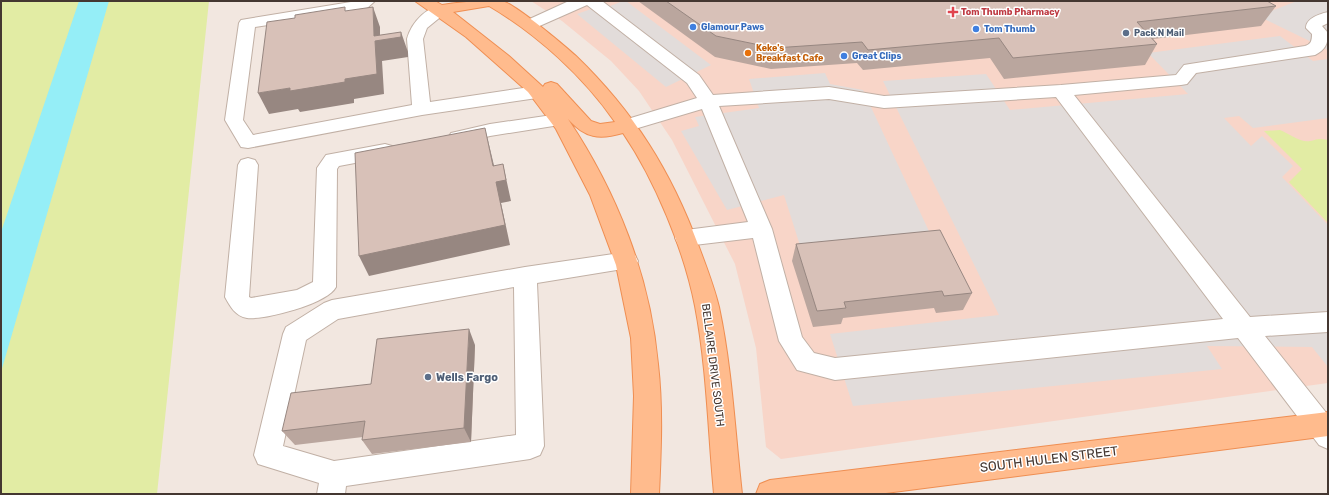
<svg xmlns="http://www.w3.org/2000/svg" width="1329" height="495" font-family="Rubik,sans-serif">
<style>
.commercial{fill:#f8d5c8}
.green{fill:#e2eca4}
.parking{fill:#e2dcda}
.water{fill:#95eef7}
.lines{fill:none;stroke-linecap:round;stroke-linejoin:round}
.minor-casing{stroke:#c1b0a5;stroke-width:2}
.major-casing{stroke:#ef8e52;stroke-width:2}
.minor{fill:#fff;fill-rule:evenodd}
.major{fill:#ffbb8d;fill-rule:evenodd}
.wall{fill:#baa69e}
.shaded-wall{fill:#978781}
.building{fill:#d8c1b8;stroke:#978781}
.health-dot{fill:#e0444e;stroke:#fff;stroke-width:1.5}
.shop-dot{fill:#3f7fe0;stroke:#fff;stroke-width:1.5}
.service-dot{fill:#5c6f8a;stroke:#fff;stroke-width:1.5}
.food-dot{fill:#e8710a;stroke:#fff;stroke-width:1.5}
.labels{text-anchor:middle;dominant-baseline:central;stroke-width:3;stroke-linejoin:round;paint-order:stroke}
.far-health-label{font-size:9px;font-weight:bold;fill:#be3a42;stroke:#fff;text-anchor:start}
.far-shop-label{font-size:9px;font-weight:bold;fill:#366cbe;stroke:#fff;text-anchor:start}
.far-service-label{font-size:9px;font-weight:bold;fill:#4e5e75;stroke:#fff;text-anchor:start}
.far-food-label{font-size:9px;font-weight:bold;fill:#c56008;stroke:#fff;text-anchor:start}
.street-label{font-size:11px;fill:#443731;stroke:#fff}
.service-label{font-size:11px;font-weight:bold;fill:#4e5e75;stroke:#fff;text-anchor:start}
.near-street-label{font-size:13px;fill:#443731;stroke:#fff}
</style>
<rect width="100%" height="100%" fill="#f2e7e0"/>
<path class="commercial" d="M 531,1 L 1328,1 L 1328,383 L 781,459 L 766,447 L 756,348 L 735,264 L 672,140 L 639,91 L 611,61 L 562,21 Z"/>
<path class="green" d="M 1,1 L 209,1 L 157,494 L 1,494 Z
M 1280,130 C 1288,133 1301,143 1310,141 C 1319,139 1317,138 1328,140 L 1328,223 L 1289,182 L 1302,169 L 1264,131 Z"/>
<path class="parking" d="M 623,1 L 626,1 L 711,65 L 666,87 L 577,14 L 591,9 L 595,12 Z
M 1297,1 L 1328,1 L 1328,50 L 1258,16 Z
M 1280,36 L 1313,61 L 1328,59 L 1328,118 L 1253,128 L 1239,116 L 1224,118 L 1251,146 L 1262,136 L 1293,166 L 1282,177 L 1328,225 L 1328,367 L 1312,347 L 1207,346 L 1222,369 L 853,406 L 830,334 L 999,315 L 883,81 L 986,74 L 1010,110 L 1188,94 L 1148,53 Z
M 825,73 L 830,84 L 863,90 L 934,242 L 803,255 L 784,195 L 727,210 L 681,131 L 699,126 L 695,117 L 759,108 L 749,79 Z"/>
<path class="water" d="M 79,1 L 109,1 L 1,372 L 1,232 Z"/>
<g class="lines">
<defs>
<path id="minor" d="M 357,1 L 375,1 L 366,9 L 360,11 L 255,27 L 243,120 L 253,135 L 412,105 L 407,39 C 411,23 429,2 447,7 L 449,10 L 427,28 L 423,39 L 430,102 L 537,86 L 543,88 L 546,92 L 543,96 L 537,98 L 422,115 L 248,148 L 241,147 L 225,120 L 239,23 L 241,20 Z
M 569,1 L 602,1 L 699,75 L 713,95 L 829,87 L 884,96 L 1061,85 L 1176,75 L 1184,65 L 1190,64 L 1305,46 C 1311,44 1312,41 1312,34 L 1306,28 C 1306,18 1320,14 1328,12 L 1328,23 L 1322,26 L 1328,33 C 1328,44 1325,50 1315,55 L 1196,73 L 1187,84 L 1181,85 L 1074,95 L 1250,317 L 1328,312 L 1328,332 L 1265,336 L 1328,415 L 1328,449 L 1319,445 L 1238,338 L 835,380 L 797,370 L 779,341 L 753,238 L 686,246 L 678,244 L 675,238 L 678,232 L 686,230 L 748,222 L 702,109 L 628,131 L 621,129 L 619,125 L 621,121 L 697,98 L 687,83 L 587,5 L 535,28 L 529,30 L 523,28 L 521,25 L 523,22 ZM 1056,97 L 1223,319 L 835,358 L 814,353 L 802,337 L 772,229 L 719,106 L 829,99 L 884,108 Z
M 559,114 L 566,116 L 568,120 L 566,124 L 490,136 L 458,144 L 451,143 L 448,138 L 451,133 L 490,124 Z
M 385,144 L 392,146 L 395,151 L 392,156 L 339,166 L 337,169 L 336,287 C 327,304 265,320 247,318 C 235,316 230,306 225,297 L 238,165 L 241,160 L 248,158 L 255,160 L 258,165 L 249,297 L 251,298 L 297,290 L 313,282 L 317,168 L 326,155 Z
M 627,252 L 635,255 L 638,261 L 635,267 L 537,283 L 544,446 L 540,455 L 530,459 L 346,486 L 345,494 L 317,494 L 319,483 L 258,464 L 254,455 L 283,334 L 286,327 L 324,303 L 332,300 L 525,267 ZM 514,287 L 516,435 L 334,461 L 283,446 L 306,340 L 338,319 Z"/>
<path id="major" d="M 415,1 L 435,1 L 442,5 C 461,2 483,0 502,1 C 514,3 565,46 576,56 C 634,112 671,171 699,247 C 706,266 714,286 719,307 C 732,368 735,432 742,494 L 714,494 C 708,432 707,368 695,306 C 684,250 655,180 623,133 C 599,140 585,138 568,119 C 617,192 650,276 658,364 C 663,407 661,451 659,494 L 631,494 L 634,396 L 631,338 L 616,265 L 590,195 L 556,129 L 528,92 L 466,37 ZM 489,6 C 537,34 584,77 615,122 L 600,124 L 591,121 L 557,84 L 551,82 L 545,84 L 543,87 L 509,56 L 453,12 Z
M 1328,412 L 1328,436 L 878,494 L 756,494 L 760,484 L 770,480 Z"/>
</defs>
<use href="#minor" class="minor-casing"/>
<use href="#major" class="major-casing"/>
<use href="#minor" class="minor"/>
<use href="#major" class="major"/>
</g>
<path class="wall" d="M 638,1 L 1267,1 L 1276,6 L 1261,26 L 1153,39 L 1157,44 L 1145,65 L 1004,79 L 990,58 L 863,70 L 857,63 L 771,69 L 715,57 Z
M 796,244 L 972,293 L 963,310 L 936,313 L 934,308 L 843,318 L 841,324 L 813,327 L 792,261 Z
M 475,345 L 471,442 L 372,454 L 362,440 L 363,437 L 295,445 L 282,431 L 371,384 Z"/>
<path class="shaded-wall" d="M 373,7 L 380,27 L 380,40 L 401,32 L 408,52 L 408,57 L 382,61 L 384,94 L 354,99 L 354,103 L 300,112 L 298,109 L 269,114 L 258,93 L 345,79 L 374,36 Z
M 485,128 L 498,182 L 503,164 L 511,201 L 501,203 L 510,245 L 369,276 L 359,256 L 496,182 L 493,166 Z
M 469,329 L 475,345 L 471,442 L 464,428 Z"/>
<path class="building" d="M 666,1 L 1267,1 L 1276,6 L 1137,22 L 1157,44 L 1013,58 L 999,38 L 868,50 L 862,42 L 774,48 L 716,36 Z
M 345,7 L 345,11 L 373,7 L 374,36 L 401,32 L 401,37 L 375,41 L 377,74 L 345,79 L 345,82 L 290,91 L 290,88 L 258,93 L 267,22 L 295,18 L 295,15 Z
M 485,128 L 493,166 L 503,164 L 506,180 L 496,182 L 505,225 L 359,256 L 355,153 Z
M 940,230 L 972,293 L 944,296 L 942,291 L 844,302 L 846,308 L 817,311 L 796,244 Z
M 469,329 L 464,428 L 362,440 L 365,421 L 282,431 L 291,393 L 371,384 L 377,339 Z"/>
<path class="health-dot" d="M951 6h4v4h4v4h-4v4h-4v-4h-4v-4h4z"/>
<g class="shop-dot">
<circle cx="693" cy="27" r="4"/>
<circle cx="976" cy="29" r="4"/>
<circle cx="844" cy="56" r="4"/>
</g>
<g class="service-dot">
<circle cx="1126" cy="33" r="4"/>
<circle cx="428" cy="377" r="4"/>
</g>
<circle class="food-dot" cx="748" cy="53" r="4"/>
<g class="labels">
<g class="far-health-label">
<text x="961" y="12">Tom Thumb Pharmacy</text>
</g>
<g class="far-shop-label">
<text x="701" y="27">Glamour Paws</text>
<text x="984" y="29">Tom Thumb</text>
<text x="852" y="56">Great Clips</text>
</g>
<g class="far-service-label">
<text x="1134" y="33">Pack N Mail</text>
</g>
<g class="far-food-label">
<text x="756" y="48">Keke's<tspan x="756" dy="10">Breakfast Cafe</tspan></text>
</g>
<g class="street-label">
<text transform="translate(713 365) rotate(83)">BELLAIRE DRIVE SOUTH</text>
</g>
<g class="service-label">
<text x="436" y="377">Wells Fargo</text>
</g>
<g class="near-street-label">
<text transform="translate(1049 459) rotate(-7)">SOUTH HULEN STREET</text>
</g>
</g>
<rect width="1329" height="495" fill="none" stroke="#443731" stroke-width="4"/>
</svg>
